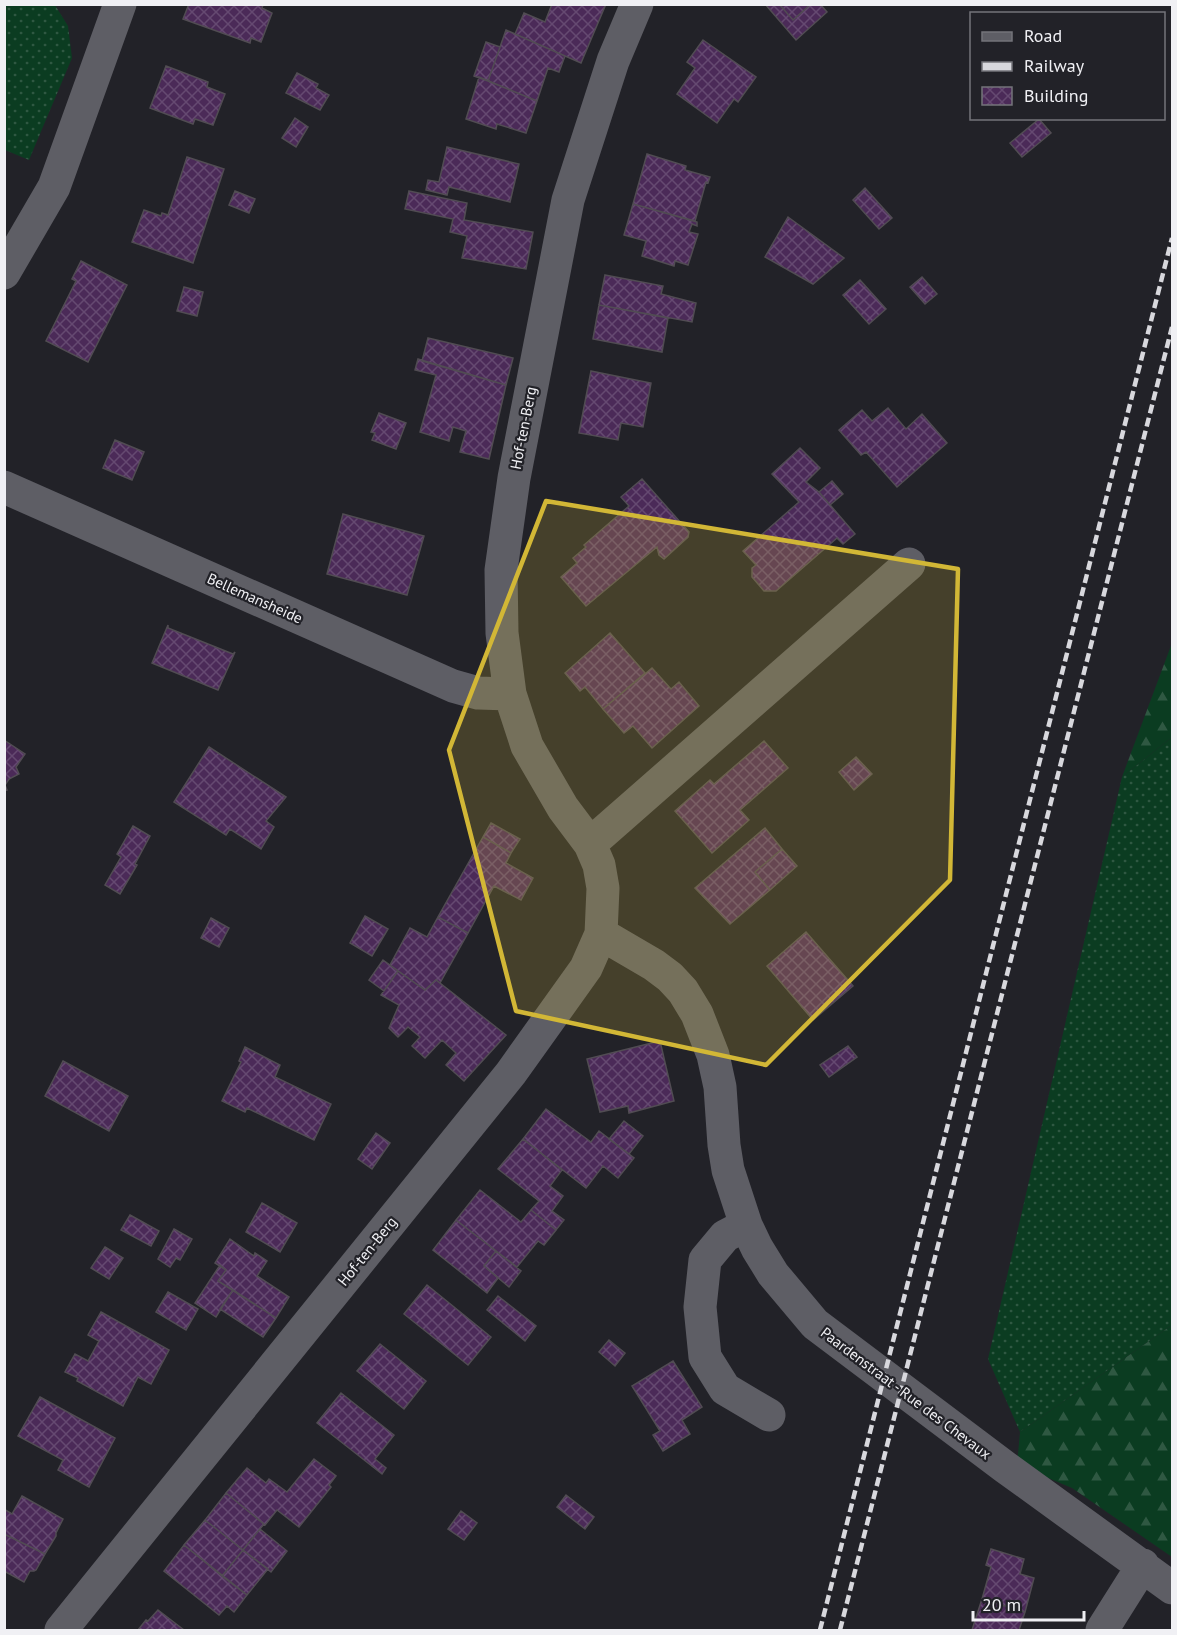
<svg xmlns="http://www.w3.org/2000/svg" width="1177" height="1635" font-family="'PT Sans',sans-serif">
<style>
.grass{fill:url(#grass-dots)}
.forest{fill:url(#forest-firs)}
.building{fill:url(#building-cross-hatch);stroke:#514c53;stroke-width:1.5}
.lines{fill:none;stroke-linecap:round;stroke-linejoin:round}
.street{stroke:#5e5e65;stroke-width:33}
.rail{stroke:#d8d8dd;stroke-width:4.5;stroke-dasharray:9 4.5;stroke-linecap:butt}
.marked{fill:#d2b736;fill-opacity:0.2;stroke:#d2b736;stroke-width:4.5;stroke-linejoin:round}
.labels{text-anchor:middle;dominant-baseline:central;stroke-width:4.5;stroke-linejoin:round;paint-order:stroke}
.street-label{font-size:15px;fill:#f0f0f4;stroke:#222228}
</style>
<defs>
<pattern id="grass-dots" width="8" height="8" patternUnits="userSpaceOnUse" patternTransform="scale(1.5)"><rect width="8" height="8" fill="#0b3c21"/><path d="M2 2h.1M6 6h.1" fill="none" stroke="#2f5842" stroke-width="1.8" stroke-linecap="round"/></pattern>
<pattern id="forest-firs" width="22" height="20" patternUnits="userSpaceOnUse" patternTransform="scale(1.5)"><rect width="22" height="20" fill="#0b3c21"/><path d="M5 1l3.5 6h-7zM16 11l3.5 6h-7z" fill="#2f5842"/></pattern>
<pattern id="building-cross-hatch" width="8" height="8" patternUnits="userSpaceOnUse" patternTransform="scale(1.5)"><rect width="8" height="8" fill="#4b2a58"/><path d="M0 0l8 8M0 8l8-8" fill="none" stroke="#654971"/></pattern>
</defs>
<rect width="100%" height="100%" fill="#222228"/>
<path class="grass" d="M 4,5 L 55,5 L 68,26 L 72,58 L 29,160 L 5,150 Z
M 1172,737 L 1172,1325 L 1020,1432 L 988,1359 L 1122,777 Z"/>
<path class="forest" d="M 1172,643 L 1172,737 L 1122,777 Z
M 1172,1325 L 1172,1557 L 1072,1488 L 1017,1465 L 1020,1432 Z"/>
<path class="building" d="M 189,4 L 261,4 L 263,5 L 262,8 L 272,13 L 261,42 L 251,38 L 250,43 L 183,19 Z
M 552,4 L 606,4 L 581,63 L 515,34 L 524,13 L 545,22 Z
M 765,4 L 779,4 L 793,20 L 811,4 L 820,4 L 827,12 L 796,40 Z
M 779,4 L 811,4 L 793,20 Z
M 506,30 L 565,56 L 559,72 L 548,68 L 537,101 L 488,81 Z
M 703,40 L 756,77 L 738,102 L 734,99 L 717,123 L 677,94 L 695,68 L 687,62 Z
M 486,42 L 500,47 L 488,81 L 474,76 Z
M 166,66 L 208,82 L 207,87 L 225,94 L 213,125 L 195,119 L 193,124 L 150,108 Z
M 297,73 L 318,84 L 316,88 L 329,95 L 320,110 L 286,93 Z
M 479,77 L 537,101 L 526,133 L 497,124 L 496,129 L 466,119 Z
M 295,118 L 308,127 L 296,147 L 282,138 Z
M 1039,119 L 1051,133 L 1022,157 L 1010,143 Z
M 447,147 L 519,164 L 510,202 L 449,187 L 447,195 L 426,190 L 428,180 L 439,182 Z
M 647,154 L 686,166 L 685,170 L 710,177 L 708,183 L 706,182 L 695,221 L 633,204 Z
M 187,157 L 224,169 L 193,263 L 132,242 L 144,210 L 161,216 L 162,213 L 168,215 Z
M 865,188 L 892,218 L 879,229 L 853,200 Z
M 235,191 L 255,199 L 249,213 L 229,205 Z
M 409,191 L 467,203 L 464,220 L 533,232 L 526,269 L 462,258 L 467,236 L 450,232 L 453,219 L 405,209 Z
M 633,204 L 697,222 L 697,226 L 692,224 L 689,232 L 698,234 L 688,265 L 675,261 L 674,266 L 642,256 L 646,241 L 624,235 Z
M 788,217 L 844,258 L 813,284 L 765,257 Z
M 81,261 L 127,285 L 88,362 L 46,341 L 76,281 L 72,279 Z
M 605,275 L 663,286 L 661,294 L 696,303 L 692,322 L 599,305 Z
M 922,277 L 937,294 L 925,304 L 910,287 Z
M 860,280 L 886,309 L 869,324 L 843,295 Z
M 184,287 L 203,292 L 197,316 L 177,311 Z
M 599,305 L 668,318 L 662,352 L 593,339 Z
M 428,338 L 513,358 L 506,385 L 422,361 Z
M 418,359 L 506,385 L 489,459 L 460,452 L 466,431 L 453,427 L 449,441 L 420,432 L 436,375 L 415,370 Z
M 591,371 L 651,383 L 643,427 L 621,423 L 618,440 L 579,433 Z
M 888,408 L 906,429 L 922,414 L 947,443 L 897,487 L 866,452 L 861,455 L 839,430 L 862,410 L 872,421 Z
M 379,413 L 406,423 L 396,449 L 372,440 L 375,433 L 371,432 Z
M 115,440 L 144,452 L 132,480 L 103,468 Z
M 800,448 L 820,468 L 806,482 L 819,492 L 855,534 L 843,544 L 837,538 L 776,591 L 764,591 L 752,577 L 752,568 L 756,565 L 743,551 L 799,502 L 772,474 Z
M 642,479 L 689,532 L 688,537 L 664,559 L 659,555 L 657,547 L 586,606 L 561,577 L 577,563 L 573,558 L 586,547 L 584,545 L 629,506 L 621,497 Z
M 832,481 L 843,494 L 830,505 L 819,492 Z
M 343,514 L 424,536 L 407,595 L 327,574 Z
M 168,625 L 168,628 L 233,654 L 235,652 L 218,690 L 152,663 Z
M 610,633 L 645,673 L 603,709 L 585,687 L 580,691 L 565,673 Z
M 652,668 L 671,689 L 679,682 L 699,706 L 652,748 L 633,726 L 624,733 L 603,709 Z
M 4,740 L 25,754 L 16,767 L 19,774 L 9,779 L 5,785 L 7,790 L 4,791 Z
M 764,741 L 788,768 L 740,810 L 749,820 L 712,853 L 675,811 L 710,780 L 714,784 Z
M 209,747 L 286,797 L 266,821 L 274,827 L 261,849 L 230,829 L 226,835 L 174,802 Z
M 856,757 L 872,774 L 854,790 L 839,772 Z
M 491,823 L 520,839 L 511,853 L 483,837 Z
M 133,826 L 150,836 L 135,864 L 137,865 L 120,894 L 105,885 L 121,857 L 117,854 Z
M 765,828 L 782,849 L 755,872 L 770,890 L 730,924 L 695,888 Z
M 483,837 L 511,853 L 506,863 L 533,878 L 521,900 L 494,886 L 468,933 L 438,917 Z
M 782,849 L 797,866 L 770,890 L 755,872 Z
M 365,916 L 388,929 L 372,956 L 350,943 Z
M 438,917 L 468,933 L 440,983 L 436,980 L 425,990 L 390,965 L 410,928 L 427,937 Z
M 211,918 L 229,928 L 219,947 L 201,938 Z
M 806,932 L 853,986 L 813,1020 L 767,966 Z
M 383,960 L 398,971 L 384,991 L 369,980 Z
M 398,971 L 425,990 L 436,980 L 506,1035 L 464,1081 L 446,1065 L 456,1053 L 442,1040 L 425,1058 L 412,1046 L 420,1037 L 408,1027 L 398,1037 L 389,1028 L 399,1005 L 381,995 Z
M 660,1041 L 674,1101 L 629,1113 L 628,1106 L 600,1112 L 587,1059 Z
M 848,1046 L 857,1057 L 829,1077 L 820,1065 Z
M 245,1047 L 280,1065 L 275,1077 L 331,1104 L 314,1140 L 247,1108 L 245,1112 L 222,1101 L 241,1062 L 239,1061 Z
M 63,1061 L 128,1096 L 109,1131 L 45,1096 Z
M 546,1109 L 591,1142 L 599,1131 L 634,1158 L 618,1178 L 603,1166 L 586,1188 L 523,1139 Z
M 624,1121 L 643,1136 L 629,1154 L 609,1139 Z
M 376,1133 L 390,1143 L 372,1169 L 358,1159 Z
M 523,1139 L 562,1170 L 550,1186 L 563,1196 L 552,1211 L 564,1220 L 556,1230 L 531,1210 L 539,1201 L 498,1169 Z
M 480,1190 L 521,1222 L 531,1210 L 556,1230 L 544,1245 L 538,1241 L 517,1267 L 456,1220 Z
M 262,1203 L 297,1223 L 280,1252 L 246,1232 Z
M 130,1215 L 159,1231 L 151,1246 L 121,1230 Z
M 456,1220 L 496,1251 L 484,1266 L 498,1278 L 487,1293 L 433,1250 Z
M 174,1229 L 192,1239 L 180,1260 L 176,1258 L 170,1267 L 158,1259 Z
M 230,1239 L 254,1256 L 255,1253 L 267,1261 L 257,1276 L 289,1297 L 276,1318 L 218,1281 L 226,1270 L 215,1263 Z
M 105,1247 L 123,1258 L 109,1279 L 91,1268 Z
M 496,1251 L 521,1271 L 509,1287 L 484,1266 Z
M 220,1265 L 226,1270 L 218,1281 L 233,1290 L 216,1317 L 195,1303 Z
M 427,1285 L 491,1337 L 468,1365 L 404,1314 Z
M 233,1290 L 276,1318 L 263,1337 L 220,1309 Z
M 168,1292 L 198,1309 L 186,1330 L 156,1312 Z
M 498,1296 L 536,1326 L 525,1341 L 487,1310 Z
M 101,1312 L 169,1350 L 151,1384 L 138,1377 L 123,1406 L 77,1381 L 78,1378 L 65,1372 L 75,1354 L 88,1361 L 99,1341 L 88,1335 Z
M 609,1340 L 625,1353 L 615,1366 L 599,1352 Z
M 380,1344 L 426,1381 L 404,1409 L 357,1371 Z
M 673,1361 L 702,1407 L 682,1420 L 690,1434 L 663,1451 L 653,1435 L 660,1431 L 632,1386 Z
M 341,1393 L 394,1435 L 375,1459 L 386,1468 L 382,1474 L 317,1423 Z
M 40,1397 L 115,1438 L 89,1487 L 58,1470 L 63,1460 L 18,1436 Z
M 314,1459 L 336,1476 L 329,1485 L 331,1487 L 299,1527 L 277,1510 L 265,1525 L 226,1493 L 247,1468 L 266,1483 L 269,1479 L 287,1492 Z
M 226,1493 L 264,1524 L 243,1550 L 205,1520 Z
M 566,1495 L 594,1517 L 585,1529 L 557,1507 Z
M 22,1496 L 63,1519 L 56,1533 L 56,1536 L 45,1554 L 4,1534 L 4,1509 L 12,1514 Z
M 461,1511 L 477,1523 L 464,1540 L 448,1529 Z
M 205,1520 L 243,1550 L 222,1576 L 184,1545 Z
M 260,1529 L 287,1551 L 271,1572 L 243,1550 Z
M 4,1534 L 45,1554 L 36,1570 L 34,1571 L 30,1571 L 24,1582 L 4,1571 Z
M 184,1545 L 247,1595 L 234,1612 L 227,1606 L 219,1615 L 164,1571 Z
M 991,1549 L 1024,1559 L 1020,1574 L 1034,1578 L 1025,1612 L 982,1599 L 991,1567 L 986,1565 Z
M 243,1550 L 268,1569 L 247,1595 L 222,1576 Z
M 982,1599 L 1025,1612 L 1019,1630 L 972,1630 Z
M 158,1610 L 184,1630 L 138,1630 L 146,1620 L 148,1621 Z"/>
<g class="lines">
<path class="street" d="M 4,273 L 54,187 L 120,4
M 4,487 L 453,686 L 478,693 L 510,694
M 590,844 L 909,564
M 601,934 L 654,965 L 670,977 L 683,991 L 697,1014 L 713,1055 L 720,1087 L 724,1145 L 728,1170 L 746,1225 L 757,1248 L 773,1274 L 815,1324 L 1005,1467 L 1172,1588
M 746,1225 L 725,1236 L 705,1260 L 700,1307 L 705,1357 L 725,1389 L 769,1415
M 61,1630 L 511,1073 L 586,968 L 601,934 L 603,888 L 599,865 L 590,844 L 563,808 L 527,746 L 510,694 L 502,633 L 501,570 L 514,478 L 568,200 L 613,61 L 637,4
M 1102,1630 L 1143,1565"/>
<path class="rail" d="M 820,1630 L 1172,238
M 840,1630 L 1172,327"/>
</g>
<path class="marked" d="M 546,501 L 958,569 L 950,880 L 766,1065 L 516,1011 L 449,750 Z"/>
<g class="labels">
<g class="street-label">
<text transform="translate(523 428) rotate(-79)">Hof-ten-Berg</text>
<text transform="translate(255 598) rotate(24)">Bellemansheide</text>
<text transform="translate(367 1251) rotate(-51)">Hof-ten-Berg</text>
<text transform="translate(906 1393) rotate(37)">Paardenstraat - Rue des Chevaux</text>
</g>
</g>
<rect width="1177" height="1635" fill="none" stroke="#f0f0f4" stroke-width="12"/>
<rect x="970" y="12" width="195" height="108" fill="#222228" stroke="#74747a" stroke-width="1.5"/>
<rect x="982" y="32" width="30" height="9" fill="#5e5e65" stroke="#74747a" stroke-width="1.5"/>
<text x="1024" y="42" font-size="18" fill="#f0f0f4">Road</text>
<rect x="982" y="62" width="30" height="9" fill="#d8d8dd" stroke="#74747a" stroke-width="1.5"/>
<text x="1024" y="72" font-size="18" fill="#f0f0f4">Railway</text>
<rect x="982" y="87" width="30" height="18" fill="url(#building-cross-hatch)" stroke="#74747a" stroke-width="1.5"/>
<text x="1024" y="102" font-size="18" fill="#f0f0f4">Building</text>
<path d="M973 1611v9h111v-9" fill="none" stroke="#f0f0f4" stroke-width="3"/>
<text x="982" y="1611" font-size="18" fill="#f0f0f4" stroke="#222228" stroke-width="4.5" paint-order="stroke">20 m</text>
</svg>
